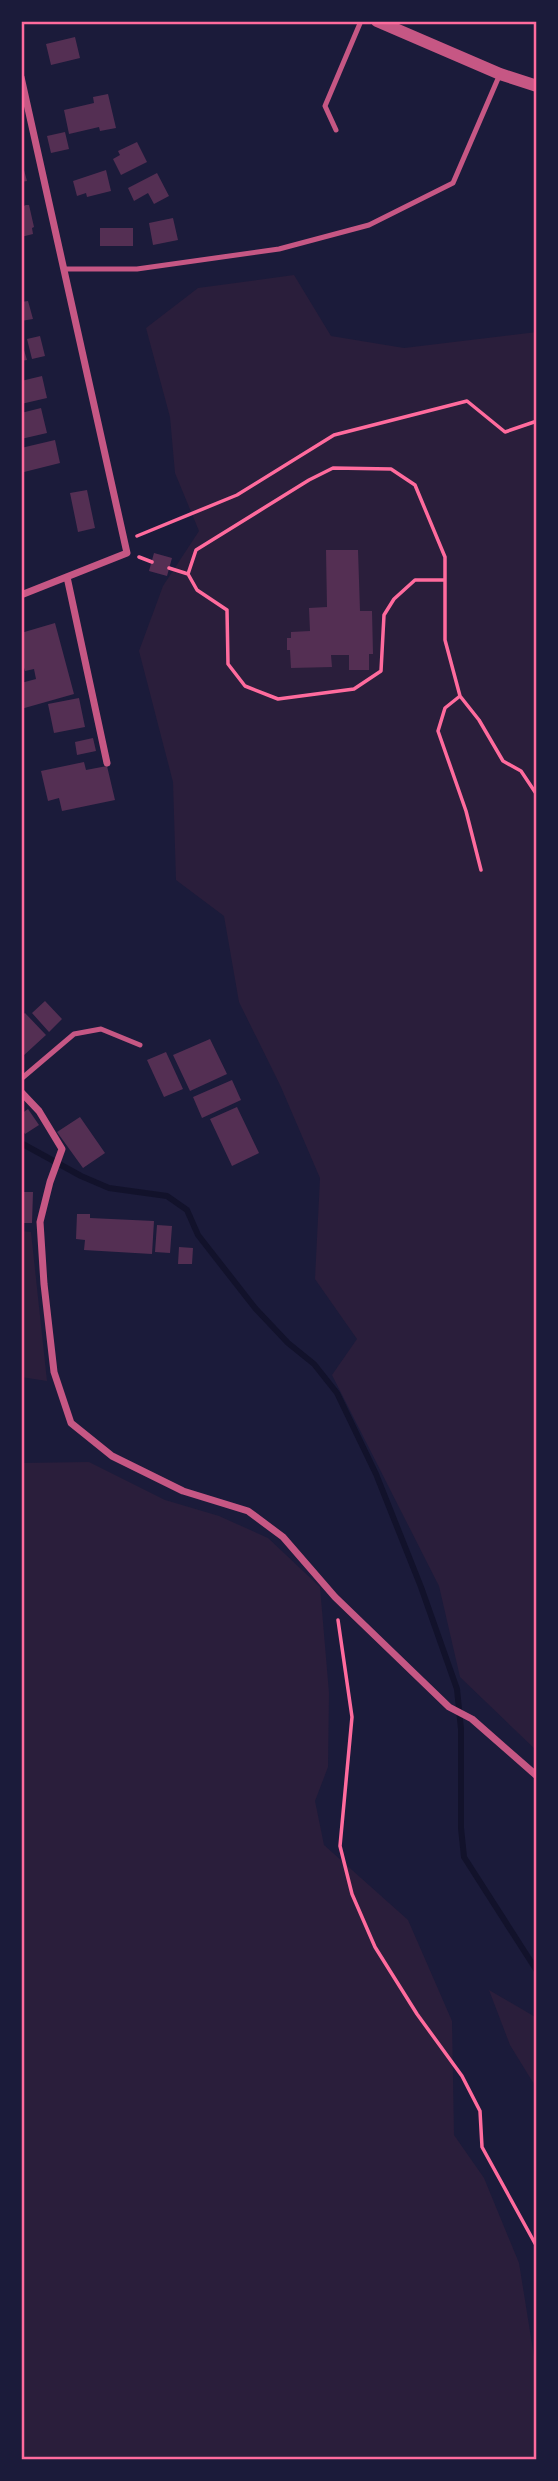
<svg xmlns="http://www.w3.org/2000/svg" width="558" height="2481" font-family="'DM Sans',sans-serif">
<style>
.green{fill:#2a1e3b}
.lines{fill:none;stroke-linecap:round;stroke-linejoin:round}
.stream{stroke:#12122b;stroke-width:6}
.building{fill:#542f53}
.path{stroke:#ff6b9d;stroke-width:3.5}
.service{stroke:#c65784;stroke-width:5}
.minor{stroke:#c65784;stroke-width:7}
.tertiary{stroke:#c65784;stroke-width:12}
.neatline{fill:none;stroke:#ff6b9d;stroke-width:2.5}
</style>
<rect width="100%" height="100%" fill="#1b1b3a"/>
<path class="green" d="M 294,275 L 331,336 L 404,348 L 537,332 L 537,1751 L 460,1677 L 439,1586 L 332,1375 L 357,1339 L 315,1279 L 320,1178 L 281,1087 L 239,1002 L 224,916 L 176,880 L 173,782 L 139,651 L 163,586 L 199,531 L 175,473 L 170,417 L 146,328 L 198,288 Z
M 21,1231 L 31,1232 L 47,1381 L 21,1377 Z
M 89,1462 L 165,1500 L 219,1516 L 268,1538 L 320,1587 L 329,1693 L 328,1767 L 315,1801 L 324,1845 L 408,1920 L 452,2021 L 454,2135 L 484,2178 L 519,2263 L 537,2375 L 537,2460 L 21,2460 L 21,1463 Z
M 489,1990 L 537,2018 L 537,2089 L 510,2045 Z"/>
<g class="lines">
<path class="stream" d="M 21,1143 L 81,1176 L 109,1188 L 167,1196 L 187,1210 L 198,1235 L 255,1308 L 288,1343 L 314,1364 L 337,1393 L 376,1474 L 421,1587 L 457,1689 L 461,1729 L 461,1828 L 464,1857 L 537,1971"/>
</g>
<path class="building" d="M 75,37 L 80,58 L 51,65 L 46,44 Z
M 108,94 L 116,128 L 100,131 L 99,127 L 69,134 L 64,110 L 94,103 L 93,97 Z
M 65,132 L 69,149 L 51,153 L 47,136 Z
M 137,142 L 147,162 L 121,175 L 113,159 L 120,155 L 118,151 Z
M 21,159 L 27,181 L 21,182 Z
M 106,170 L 111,191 L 87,197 L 86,193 L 77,196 L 73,181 Z
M 157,173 L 169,196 L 154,204 L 148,193 L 134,201 L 128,188 Z
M 26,205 L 29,205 L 34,227 L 32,228 L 33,234 L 21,237 L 21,207 Z
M 173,218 L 178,240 L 153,245 L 149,223 Z
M 100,228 L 133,228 L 133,246 L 100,246 Z
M 28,301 L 33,319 L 21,321 L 21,302 Z
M 40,336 L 45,356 L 32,359 L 27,339 Z
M 21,340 L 27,360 L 21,361 Z
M 42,376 L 47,398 L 21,404 L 21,381 Z
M 41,408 L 47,433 L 21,439 L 21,413 Z
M 55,440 L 60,463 L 24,472 L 21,448 Z
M 87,490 L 95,528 L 78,532 L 70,493 Z
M 326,550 L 358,550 L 360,611 L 372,611 L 373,654 L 369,654 L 369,670 L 349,670 L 349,655 L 331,655 L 332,667 L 291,668 L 290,650 L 287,650 L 287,638 L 291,638 L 291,632 L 310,631 L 309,608 L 327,607 Z
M 154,553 L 172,558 L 167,576 L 149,571 Z
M 55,623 L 74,694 L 21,709 L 21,683 L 36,679 L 34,669 L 25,671 L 21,658 L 21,633 Z
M 79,698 L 85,727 L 54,733 L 48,704 Z
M 93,738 L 96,751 L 77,755 L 75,742 Z
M 84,762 L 86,770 L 107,766 L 115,800 L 62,811 L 59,798 L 48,801 L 41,771 Z
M 45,1001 L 62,1019 L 49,1032 L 32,1013 Z
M 25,1013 L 46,1035 L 23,1056 L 21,1053 L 21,1016 Z
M 210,1039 L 227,1074 L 190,1091 L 173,1055 Z
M 166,1052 L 183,1089 L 164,1097 L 147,1060 Z
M 232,1080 L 241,1100 L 202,1118 L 193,1097 Z
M 237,1107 L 259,1153 L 232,1166 L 210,1119 Z
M 28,1109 L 39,1125 L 25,1134 L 21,1127 L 21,1114 Z
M 80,1117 L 105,1153 L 83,1168 L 57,1132 Z
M 21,1192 L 33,1192 L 32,1223 L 21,1223 Z
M 77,1214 L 90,1214 L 90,1218 L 154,1221 L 152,1254 L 84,1250 L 85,1240 L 76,1239 Z
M 157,1225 L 172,1226 L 170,1253 L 155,1252 Z
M 179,1247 L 193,1248 L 192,1264 L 178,1264 Z"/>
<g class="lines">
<path class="path" d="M 137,536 L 237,495 L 334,435 L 467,401 L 505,432 L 537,421
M 139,557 L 152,562
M 169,568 L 188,574 L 196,550 L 309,480 L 333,468 L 391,469 L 415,485 L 445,557 L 445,580 L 415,580 L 394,599 L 384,615 L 381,671 L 354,689 L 278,699 L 245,686 L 228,664 L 227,610 L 197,590 L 188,574
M 445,580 L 445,640 L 460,696 L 445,708 L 438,731 L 466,811 L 481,870
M 460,696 L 479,720 L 503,761 L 521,771 L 537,795
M 338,1620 L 352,1717 L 340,1846 L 352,1894 L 375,1947 L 417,2014 L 462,2076 L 480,2111 L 482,2147 L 537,2247
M 537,2257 L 537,2311"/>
<path class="service" d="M 336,130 L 325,106 L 361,21
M 64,269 L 137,269 L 279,249 L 369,225 L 453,183 L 500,74
M 21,1079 L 74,1034 L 101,1029 L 140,1045"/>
<path class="minor" d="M 21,77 L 127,553 L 21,595
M 67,577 L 107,763
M 21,1092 L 39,1111 L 62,1149 L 50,1182 L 40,1222 L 44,1284 L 54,1372 L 71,1423 L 112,1456 L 183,1491 L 248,1511 L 283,1537 L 335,1597 L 449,1707 L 472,1719 L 537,1776"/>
<path class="tertiary" d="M 377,21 L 500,74 L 537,86"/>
</g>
<rect width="558" height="2481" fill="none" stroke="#1b1b3a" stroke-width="46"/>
<rect x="23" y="23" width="512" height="2435" class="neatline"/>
</svg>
